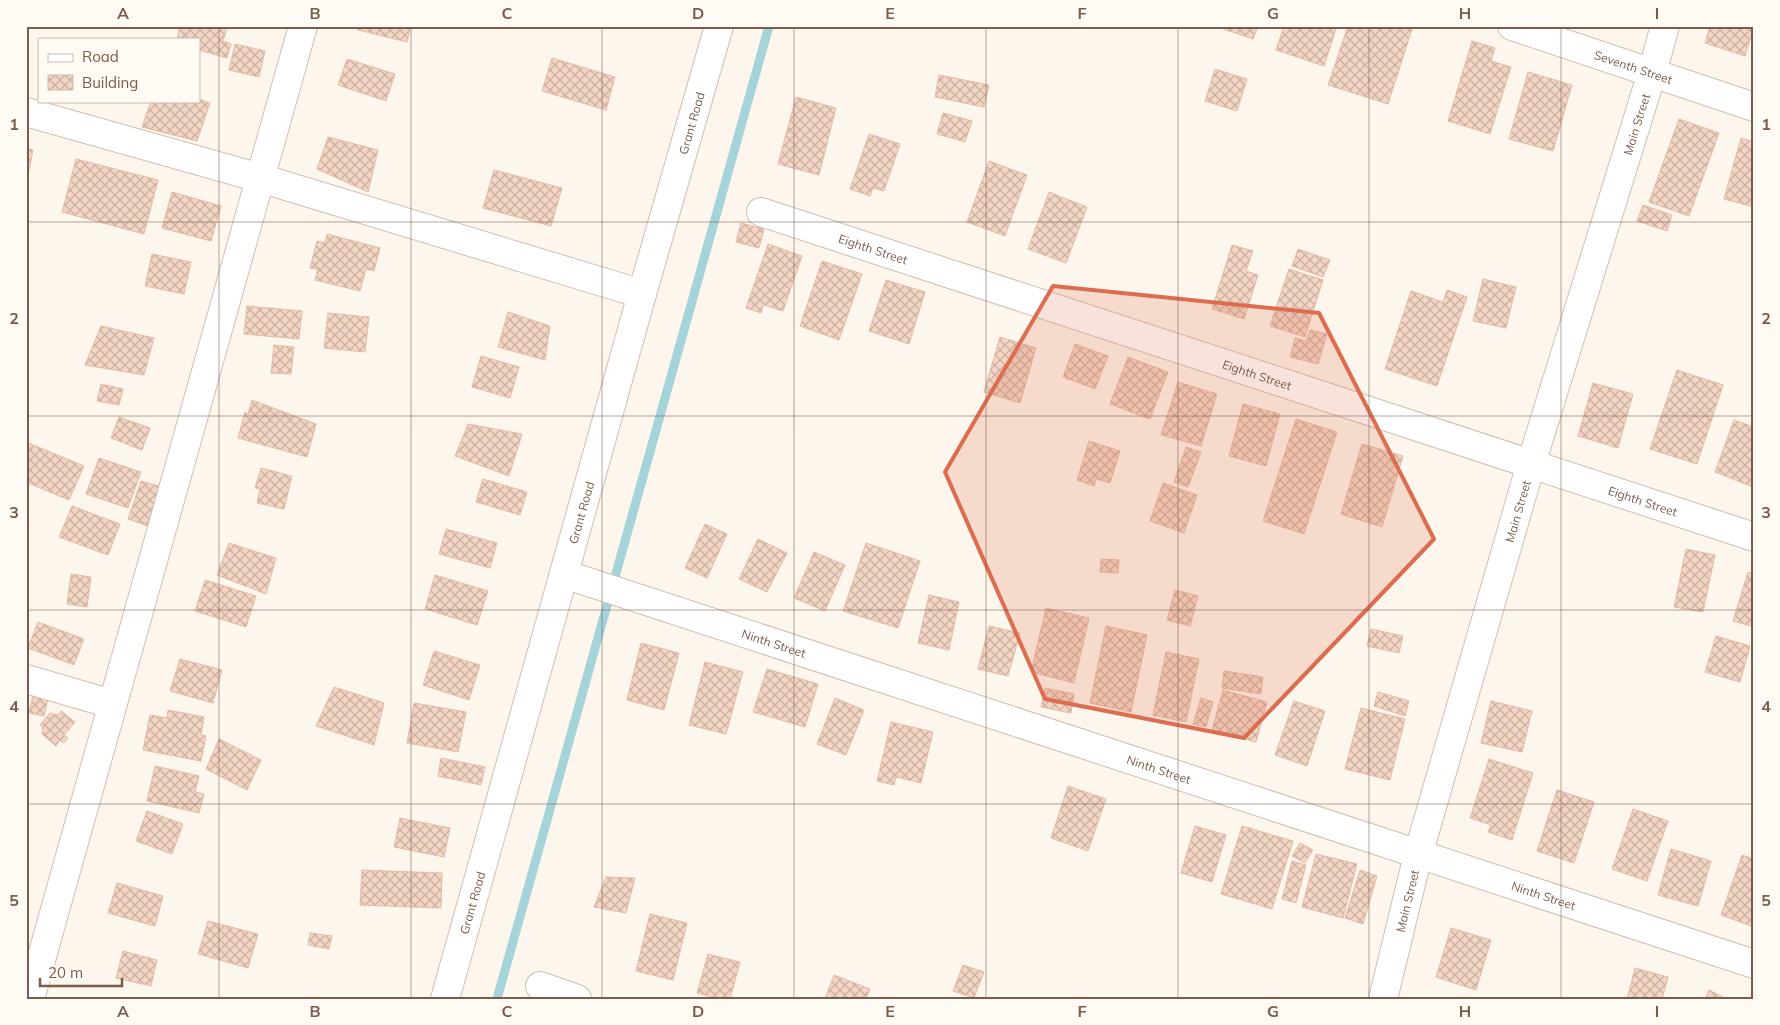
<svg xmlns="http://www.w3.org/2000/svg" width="1780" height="1025" font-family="Mulish,sans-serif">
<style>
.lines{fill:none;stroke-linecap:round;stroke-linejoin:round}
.stream{stroke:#a5d3da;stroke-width:9}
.building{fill:url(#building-cross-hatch);stroke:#e6bba3}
.street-casing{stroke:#d1beb0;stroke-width:30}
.street{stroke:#fff;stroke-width:28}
.marked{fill:#dc6d51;fill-opacity:0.2;stroke:#dc6d51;stroke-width:4;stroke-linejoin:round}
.grid{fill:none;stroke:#7a5c4d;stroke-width:1;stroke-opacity:0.55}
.labels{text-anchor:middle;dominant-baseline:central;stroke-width:4;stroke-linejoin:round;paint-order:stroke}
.street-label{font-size:12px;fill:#7a5c4d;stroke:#fffaf3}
.neatline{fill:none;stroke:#7a5c4d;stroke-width:2}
.grid-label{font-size:16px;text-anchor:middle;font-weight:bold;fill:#7a5c4d}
</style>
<defs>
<pattern id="building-cross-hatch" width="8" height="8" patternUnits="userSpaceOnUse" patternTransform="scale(1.25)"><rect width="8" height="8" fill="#f3d5c3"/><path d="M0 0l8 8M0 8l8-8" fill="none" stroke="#cab0a1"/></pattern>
</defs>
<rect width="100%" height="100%" fill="#fdf6ec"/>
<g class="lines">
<path class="stream" d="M 497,999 L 769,26"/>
</g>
<path class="building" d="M 180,26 L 221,26 L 227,28 L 223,41 L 231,44 L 227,58 L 199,50 L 199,39 L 177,39 Z
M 359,26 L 411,26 L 407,42 L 358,30 Z
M 1215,26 L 1258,26 L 1253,39 Z
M 1284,26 L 1337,26 L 1324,66 L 1276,50 Z
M 1348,26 L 1413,26 L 1388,104 L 1328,85 Z
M 1710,26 L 1754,26 L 1745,56 L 1705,43 Z
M 1472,41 L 1495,48 L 1491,61 L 1511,67 L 1490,134 L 1448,121 Z
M 235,44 L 265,51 L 259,77 L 229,70 Z
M 552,58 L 615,77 L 606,110 L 542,91 Z
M 347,59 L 395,74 L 386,101 L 338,85 Z
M 1215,69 L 1247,79 L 1237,111 L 1205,101 Z
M 1528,72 L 1572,85 L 1553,151 L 1509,139 Z
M 939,75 L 989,85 L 984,107 L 935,97 Z
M 796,97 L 836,108 L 819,175 L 778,164 Z
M 199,99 L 210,103 L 197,141 L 142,127 L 151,101 L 199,101 Z
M 943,113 L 972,121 L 965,142 L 937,134 Z
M 1679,119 L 1719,133 L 1689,216 L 1649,202 Z
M 869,134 L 900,144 L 884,191 L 873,188 L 870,196 L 850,189 Z
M 328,137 L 378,150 L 368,192 L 317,169 Z
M 1741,138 L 1754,142 L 1754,207 L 1724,199 Z
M 26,148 L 33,150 L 27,180 L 26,180 Z
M 76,159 L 158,180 L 144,234 L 62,212 Z
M 989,161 L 1027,175 L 1005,236 L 967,222 Z
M 494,170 L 562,188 L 551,226 L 483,208 Z
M 172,192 L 221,206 L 211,241 L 162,228 Z
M 1049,192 L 1087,207 L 1066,263 L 1028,249 Z
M 1643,205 L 1672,215 L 1667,231 L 1637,221 Z
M 741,223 L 764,229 L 759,248 L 736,242 Z
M 327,234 L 380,248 L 374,271 L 366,269 L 360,291 L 315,280 L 318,269 L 310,268 L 317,241 L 325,243 Z
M 768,244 L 802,256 L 783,311 L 763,305 L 761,313 L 746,308 Z
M 1232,245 L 1253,251 L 1246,271 L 1258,275 L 1244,319 L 1212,309 Z
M 1298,249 L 1330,260 L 1323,277 L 1292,266 Z
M 152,254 L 191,262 L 184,294 L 145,286 Z
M 822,261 L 862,274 L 839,340 L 800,326 Z
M 1289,269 L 1323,280 L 1305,337 L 1270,326 Z
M 1483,279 L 1516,287 L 1506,328 L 1473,321 Z
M 886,280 L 925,292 L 909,344 L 869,331 Z
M 1447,290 L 1467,297 L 1437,386 L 1385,369 L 1411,291 L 1443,302 Z
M 247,306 L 302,311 L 299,339 L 244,334 Z
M 508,312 L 550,326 L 545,360 L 498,347 Z
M 328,313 L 369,317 L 365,352 L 324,348 Z
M 101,326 L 154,338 L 144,375 L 85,365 Z
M 1310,330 L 1327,334 L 1318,364 L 1290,357 L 1295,338 L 1306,341 Z
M 1000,337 L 1036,348 L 1020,403 L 984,392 Z
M 1075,344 L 1108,356 L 1095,389 L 1063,377 Z
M 274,345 L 294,347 L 291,374 L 271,373 Z
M 481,356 L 519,367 L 510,398 L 472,387 Z
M 1128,357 L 1168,372 L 1150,419 L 1110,404 Z
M 1677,370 L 1723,385 L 1697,464 L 1650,449 Z
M 1178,382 L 1217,394 L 1201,446 L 1161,435 Z
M 1593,383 L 1633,394 L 1618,448 L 1578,436 Z
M 101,384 L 123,389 L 119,405 L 97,401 Z
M 252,400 L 316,424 L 307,457 L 238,438 L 245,412 L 248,414 Z
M 1243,404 L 1280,414 L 1266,466 L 1229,456 Z
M 119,417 L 150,428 L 142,450 L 111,438 Z
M 1296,419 L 1337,432 L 1304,534 L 1263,521 Z
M 1734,420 L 1754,427 L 1753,487 L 1715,472 Z
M 468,424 L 522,434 L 509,476 L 455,456 Z
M 1089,441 L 1120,451 L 1110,483 L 1096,479 L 1094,486 L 1077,480 Z
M 26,442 L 84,466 L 69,500 L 26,482 Z
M 1362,444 L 1403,456 L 1382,527 L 1341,514 Z
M 1186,447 L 1201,452 L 1188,487 L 1174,482 Z
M 99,458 L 141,472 L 128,508 L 86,494 Z
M 261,468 L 292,476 L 284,509 L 257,503 L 260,489 L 255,488 Z
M 483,479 L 527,492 L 520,515 L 476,502 Z
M 141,481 L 162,487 L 148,526 L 128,519 Z
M 1163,483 L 1197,495 L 1184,533 L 1150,521 Z
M 72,506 L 120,524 L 108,555 L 59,537 Z
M 705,524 L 727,534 L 707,578 L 685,568 Z
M 446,529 L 497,543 L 490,568 L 439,554 Z
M 758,539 L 787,553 L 767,592 L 739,579 Z
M 229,543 L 276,558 L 266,594 L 217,575 Z
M 866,543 L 920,561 L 898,628 L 843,611 Z
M 1686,549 L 1715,555 L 1703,612 L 1674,607 Z
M 814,552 L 845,565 L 825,611 L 794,598 Z
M 1101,559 L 1119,560 L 1118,573 L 1100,572 Z
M 1748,572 L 1754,574 L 1754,627 L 1733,621 Z
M 71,574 L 91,577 L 87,607 L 67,604 Z
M 435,575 L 488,591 L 477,625 L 425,609 Z
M 205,580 L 256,596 L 246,627 L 195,611 Z
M 1175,590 L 1198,596 L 1190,626 L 1167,620 Z
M 929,595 L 959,602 L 949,650 L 918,643 Z
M 1046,608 L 1089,618 L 1074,683 L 1031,672 Z
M 38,622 L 84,639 L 74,665 L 28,648 Z
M 989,626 L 1020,633 L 1008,676 L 978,669 Z
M 1106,626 L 1147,635 L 1131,712 L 1090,703 Z
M 1371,629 L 1403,636 L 1399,653 L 1367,646 Z
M 1716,636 L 1750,646 L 1740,682 L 1705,672 Z
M 641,643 L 679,653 L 664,710 L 627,700 Z
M 434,651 L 480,665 L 469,700 L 423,685 Z
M 1166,652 L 1199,659 L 1186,722 L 1153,715 Z
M 180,659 L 222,670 L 213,703 L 170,691 Z
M 705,662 L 743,672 L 726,734 L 689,725 Z
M 767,669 L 818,684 L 805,727 L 753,712 Z
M 1224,671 L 1263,677 L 1261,694 L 1222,688 Z
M 334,687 L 384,703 L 374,745 L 316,726 Z
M 1045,688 L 1074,694 L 1071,713 L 1041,707 Z
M 1223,690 L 1267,702 L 1256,742 L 1212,730 Z
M 1378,692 L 1409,701 L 1405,716 L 1374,706 Z
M 33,695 L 48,698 L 44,716 L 29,713 Z
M 835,698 L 864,710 L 846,755 L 817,744 Z
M 1201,698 L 1213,702 L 1206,727 L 1193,724 Z
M 1294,701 L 1325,711 L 1307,766 L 1275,755 Z
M 1491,701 L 1532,711 L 1522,752 L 1481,743 Z
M 414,703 L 466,712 L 458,752 L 407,743 Z
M 1361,708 L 1405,719 L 1390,780 L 1345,769 Z
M 168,710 L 204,717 L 201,735 L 206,736 L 201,761 L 143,750 L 150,715 L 167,718 Z
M 61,711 L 75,722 L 64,735 L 68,738 L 64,743 L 60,740 L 56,746 L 42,734 L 43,727 L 40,725 L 50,713 L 58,715 Z
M 891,722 L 933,732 L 921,783 L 896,777 L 894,785 L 877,781 Z
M 219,739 L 261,760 L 247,790 L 206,769 Z
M 441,758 L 485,767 L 481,785 L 438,776 Z
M 1489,759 L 1533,773 L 1512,840 L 1488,832 L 1491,825 L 1470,818 Z
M 155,766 L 199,776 L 195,792 L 204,794 L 199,813 L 147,801 Z
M 1068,786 L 1106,799 L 1088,851 L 1051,838 Z
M 1557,790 L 1594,802 L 1574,863 L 1537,851 Z
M 1633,809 L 1668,821 L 1647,881 L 1612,869 Z
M 147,811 L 183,824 L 172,854 L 136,841 Z
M 400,818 L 450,828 L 444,857 L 394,847 Z
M 1195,826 L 1226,835 L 1212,882 L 1181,873 Z
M 1242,826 L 1293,841 L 1272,909 L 1221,894 Z
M 1300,843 L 1313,850 L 1305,863 L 1292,856 Z
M 1671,849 L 1711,861 L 1698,906 L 1658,895 Z
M 1316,854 L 1357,864 L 1343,918 L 1302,907 Z
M 1742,855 L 1754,859 L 1754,927 L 1721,915 Z
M 1292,861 L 1306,865 L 1296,903 L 1282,899 Z
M 362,870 L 442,873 L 441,908 L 360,905 Z
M 1360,870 L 1377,876 L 1363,924 L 1345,918 Z
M 606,877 L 635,878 L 626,913 L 594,907 Z
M 117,883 L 163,896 L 155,926 L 108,913 Z
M 650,914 L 687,923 L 673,980 L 636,971 Z
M 208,921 L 258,934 L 248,968 L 198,954 Z
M 1451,928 L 1491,940 L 1476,990 L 1436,977 Z
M 310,933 L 332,936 L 329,949 L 308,945 Z
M 123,951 L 157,960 L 151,986 L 116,978 Z
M 708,954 L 740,962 L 730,999 L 719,999 L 697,993 Z
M 963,965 L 984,972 L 974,998 L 953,991 Z
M 1635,968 L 1668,977 L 1662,999 L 1627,999 Z
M 834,975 L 870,989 L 866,999 L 825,999 Z
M 1709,990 L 1727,999 L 1705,999 Z"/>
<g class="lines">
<defs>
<g id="street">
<path id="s1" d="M 1512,26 L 1754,107"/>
<path d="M 26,112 L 260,178 L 642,294"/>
<path id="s2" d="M 761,212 L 1754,537"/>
<path id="s3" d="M 564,574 L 1754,964"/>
<path d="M 26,679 L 112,704"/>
<path d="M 540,986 L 577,999"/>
<path d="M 30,999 L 303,26"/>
<path id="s4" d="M 445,999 L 642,294 L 719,26"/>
<path id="s5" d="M 1383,999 L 1418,855 L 1531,464 L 1652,73 L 1665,26"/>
</g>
</defs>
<use href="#street" class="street-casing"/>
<use href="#street" class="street"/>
</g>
<path class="marked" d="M 1053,286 L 1319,313 L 1434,539 L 1244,738 L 1045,699 L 945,472 Z"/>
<path class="grid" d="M 219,26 L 219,999M 411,26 L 411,999M 602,26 L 602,999M 794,26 L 794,999M 986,26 L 986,999M 1178,26 L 1178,999M 1369,26 L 1369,999M 1561,26 L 1561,999M 26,222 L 1754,222M 26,416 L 1754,416M 26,610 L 1754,610M 26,804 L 1754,804"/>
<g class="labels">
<g class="street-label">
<text stroke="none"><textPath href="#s1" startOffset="128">Seventh Street</textPath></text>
<text stroke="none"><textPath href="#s4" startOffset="910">Grant Road</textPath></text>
<text stroke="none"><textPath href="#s5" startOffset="911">Main Street</textPath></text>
<text stroke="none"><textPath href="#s2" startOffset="118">Eighth Street</textPath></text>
<text stroke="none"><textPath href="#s2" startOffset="522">Eighth Street</textPath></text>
<text stroke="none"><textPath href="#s2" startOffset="928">Eighth Street</textPath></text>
<text stroke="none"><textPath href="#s5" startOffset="506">Main Street</textPath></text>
<text stroke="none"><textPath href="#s4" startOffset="505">Grant Road</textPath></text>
<text stroke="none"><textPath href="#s3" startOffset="221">Ninth Street</textPath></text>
<text stroke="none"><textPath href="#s3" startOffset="626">Ninth Street</textPath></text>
<text stroke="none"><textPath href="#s3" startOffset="1031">Ninth Street</textPath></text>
<text stroke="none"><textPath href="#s5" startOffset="101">Main Street</textPath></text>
<text stroke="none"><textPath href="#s4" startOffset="100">Grant Road</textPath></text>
</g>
</g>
<rect width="1780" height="1025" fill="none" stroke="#fffaf3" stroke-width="55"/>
<rect x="38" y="38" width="162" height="65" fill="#fffaf3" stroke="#cabbb1"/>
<rect x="48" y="54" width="25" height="8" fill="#ffffff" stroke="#cabbb1"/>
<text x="82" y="62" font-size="15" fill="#7a5c4d">Road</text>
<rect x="48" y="75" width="25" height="15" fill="url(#building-cross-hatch)" stroke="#cabbb1"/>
<text x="82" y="88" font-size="15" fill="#7a5c4d">Building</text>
<path d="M40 978v8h82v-8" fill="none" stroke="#7a5c4d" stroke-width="2.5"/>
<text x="48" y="978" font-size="15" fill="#7a5c4d" stroke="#fffaf3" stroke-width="4" paint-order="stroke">20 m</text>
<rect x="28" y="28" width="1724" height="970" class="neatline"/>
<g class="grid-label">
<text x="123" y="19">A</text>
<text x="315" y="19">B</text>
<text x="507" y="19">C</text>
<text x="698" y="19">D</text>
<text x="890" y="19">E</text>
<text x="1082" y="19">F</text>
<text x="1273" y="19">G</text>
<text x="1465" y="19">H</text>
<text x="1657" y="19">I</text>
<text x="14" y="130">1</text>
<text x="1766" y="130">1</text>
<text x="14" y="324">2</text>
<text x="1766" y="324">2</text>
<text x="14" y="518">3</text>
<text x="1766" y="518">3</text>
<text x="14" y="712">4</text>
<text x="1766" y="712">4</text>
<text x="14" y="906">5</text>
<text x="1766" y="906">5</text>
<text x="123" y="1017">A</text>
<text x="315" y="1017">B</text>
<text x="507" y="1017">C</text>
<text x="698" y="1017">D</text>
<text x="890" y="1017">E</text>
<text x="1082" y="1017">F</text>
<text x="1273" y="1017">G</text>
<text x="1465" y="1017">H</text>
<text x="1657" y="1017">I</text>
</g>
</svg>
